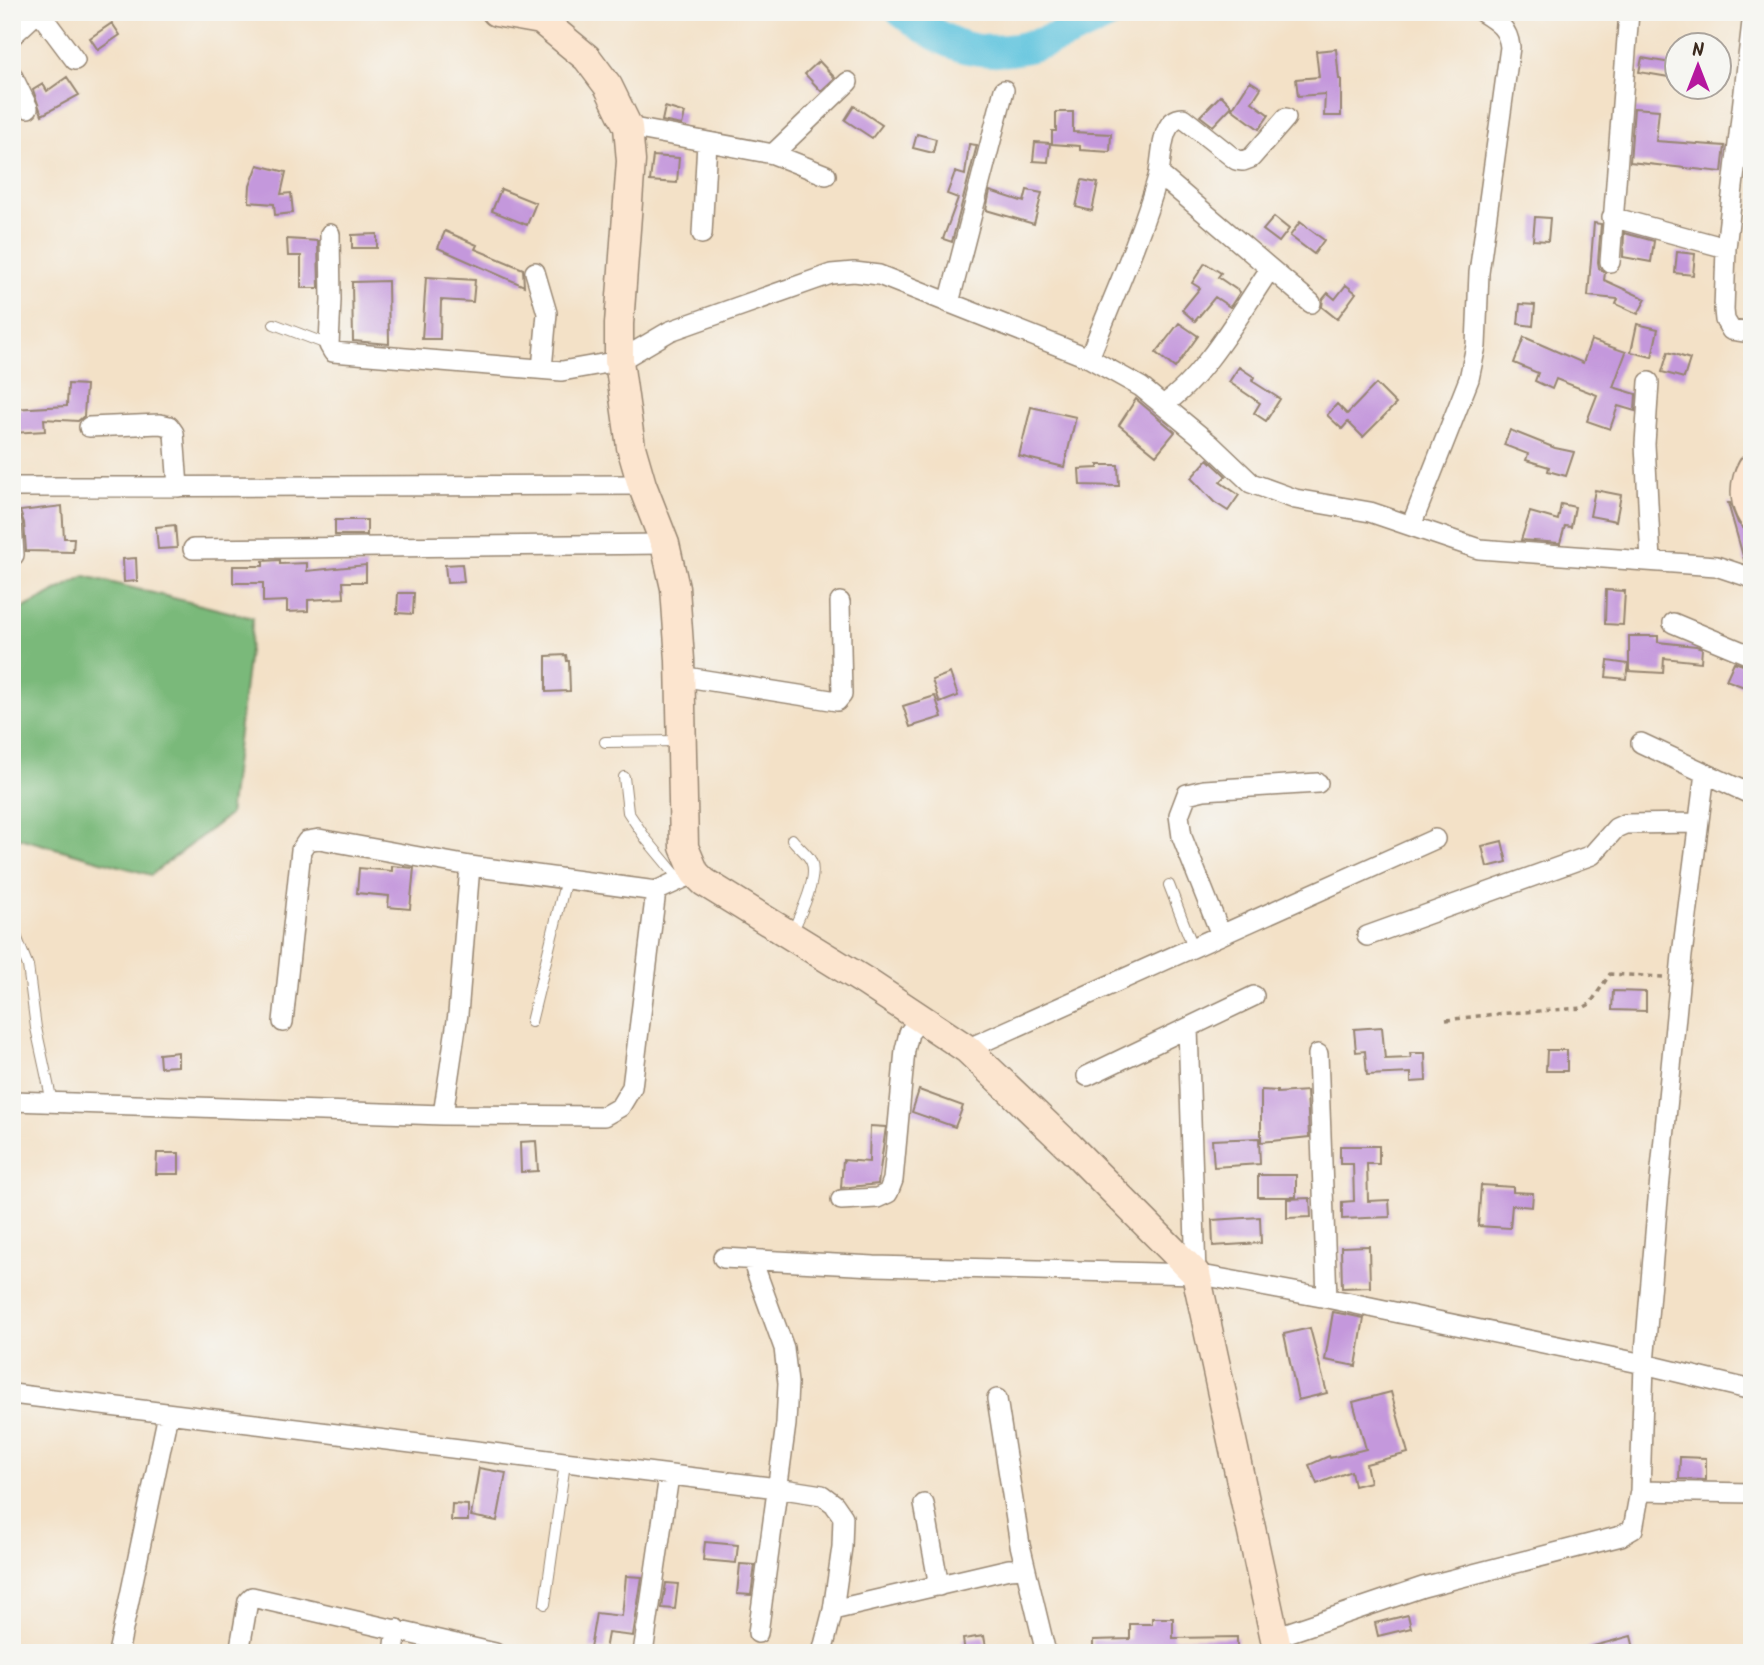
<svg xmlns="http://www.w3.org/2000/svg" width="1764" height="1665" font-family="Kalam,sans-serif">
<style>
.forest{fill:#7ab97a;stroke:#5a724c;stroke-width:2}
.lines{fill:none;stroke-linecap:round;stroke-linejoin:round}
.river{stroke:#61c4de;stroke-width:32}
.building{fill:#c498dc}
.lane-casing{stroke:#978672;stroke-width:12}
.street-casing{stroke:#978672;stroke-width:22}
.secondary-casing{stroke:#978672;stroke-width:31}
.path{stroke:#978672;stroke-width:3.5;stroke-dasharray:5 5;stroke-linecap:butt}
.lane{stroke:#fff;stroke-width:10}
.street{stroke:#fff;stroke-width:19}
.secondary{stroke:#fce5cf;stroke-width:28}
</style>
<rect width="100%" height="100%" fill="#f6f6f2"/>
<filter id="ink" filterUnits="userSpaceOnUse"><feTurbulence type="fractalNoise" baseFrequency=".0143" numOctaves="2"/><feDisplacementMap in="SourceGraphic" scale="14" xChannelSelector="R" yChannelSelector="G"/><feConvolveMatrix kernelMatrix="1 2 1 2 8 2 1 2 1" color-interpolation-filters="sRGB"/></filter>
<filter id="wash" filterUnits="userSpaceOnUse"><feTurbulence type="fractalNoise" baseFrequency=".00686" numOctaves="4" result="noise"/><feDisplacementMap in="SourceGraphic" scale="28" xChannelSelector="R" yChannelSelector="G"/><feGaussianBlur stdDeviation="1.57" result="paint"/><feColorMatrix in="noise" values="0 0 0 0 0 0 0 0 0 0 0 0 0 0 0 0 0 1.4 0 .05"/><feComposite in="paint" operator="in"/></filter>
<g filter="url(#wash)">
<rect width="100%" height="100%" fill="#f3e1c7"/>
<path class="forest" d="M 85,576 L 253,618 L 229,815 L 151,875 L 12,836 L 12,614 Z"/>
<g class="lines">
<path class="river" d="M 902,12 C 919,24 938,38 958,45 C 1010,63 1066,36 1112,12"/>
</g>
<g id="blocks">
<path class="building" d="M 112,23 L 120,35 L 98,50 L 90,38 Z
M 1336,49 L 1339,79 L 1341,79 L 1341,116 L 1324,116 L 1325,94 L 1298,96 L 1296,79 L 1319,77 L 1316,51 Z
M 1642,58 L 1671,63 L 1669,77 L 1639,72 Z
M 819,61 L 835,78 L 821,91 L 805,74 Z
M 67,77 L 79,95 L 42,115 L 33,90 L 43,84 L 47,91 Z
M 1250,81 L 1261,88 L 1252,102 L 1269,115 L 1259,129 L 1232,109 Z
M 1221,95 L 1232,106 L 1213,126 L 1200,116 Z
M 854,106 L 882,125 L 872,138 L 845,120 Z
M 665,107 L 685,113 L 682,125 L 662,121 Z
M 1634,108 L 1659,110 L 1656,141 L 1725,146 L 1722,172 L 1630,162 Z
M 1056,112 L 1073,112 L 1073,132 L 1111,134 L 1110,152 L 1080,150 L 1080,146 L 1052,144 L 1052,131 L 1056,131 Z
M 917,134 L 936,139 L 933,153 L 913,148 Z
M 1035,142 L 1050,143 L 1048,162 L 1033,161 Z
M 969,144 L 977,145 L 952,242 L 943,239 L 958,198 L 947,194 L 955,172 L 965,175 Z
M 653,156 L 679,158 L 677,183 L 650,181 Z
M 258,165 L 286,172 L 281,194 L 291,193 L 293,213 L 275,215 L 274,204 L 249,202 L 250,186 Z
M 1082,180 L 1098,183 L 1092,211 L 1076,207 Z
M 501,189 L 536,203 L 527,225 L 492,211 Z
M 1027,190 L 1042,193 L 1034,224 L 986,210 L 990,191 L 1024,202 Z
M 1274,217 L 1289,229 L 1279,242 L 1263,230 Z
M 1535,217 L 1550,218 L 1548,241 L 1533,240 Z
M 1300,222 L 1324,240 L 1314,254 L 1290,236 Z
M 1594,223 L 1601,224 L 1598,262 L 1599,268 L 1605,273 L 1604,280 L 1646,299 L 1638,314 L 1616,304 L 1618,299 L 1588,296 Z
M 445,231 L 477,245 L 475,249 L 523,269 L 524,286 L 438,248 Z
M 1624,233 L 1654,241 L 1651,262 L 1623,257 Z
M 377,234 L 377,248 L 352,248 L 352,235 Z
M 287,239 L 318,241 L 319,288 L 301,288 L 301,256 L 288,256 Z
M 1677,252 L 1695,254 L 1693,275 L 1675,273 Z
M 1205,263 L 1221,273 L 1218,277 L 1240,292 L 1230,307 L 1215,297 L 1195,321 L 1182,310 L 1200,288 L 1192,283 Z
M 426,277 L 475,280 L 473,302 L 441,300 L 440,339 L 422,339 Z
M 388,281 L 389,344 L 353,341 L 352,282 Z
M 1346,285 L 1356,293 L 1337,319 L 1322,307 L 1323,299 L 1328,293 L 1335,299 Z
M 1520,304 L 1535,305 L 1533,326 L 1518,324 Z
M 1179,323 L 1198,336 L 1175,368 L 1156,353 Z
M 1637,324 L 1658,329 L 1652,357 L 1631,352 Z
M 1524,337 L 1583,363 L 1591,340 L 1626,352 L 1613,387 L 1636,394 L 1635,411 L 1618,406 L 1610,429 L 1587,421 L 1597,395 L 1556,379 L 1552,389 L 1535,381 L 1538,373 L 1514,363 Z
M 1668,352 L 1690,359 L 1684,378 L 1662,372 Z
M 1239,367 L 1254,377 L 1252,381 L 1280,399 L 1266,421 L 1254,413 L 1260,403 L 1229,382 Z
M 68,384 L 86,385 L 84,416 L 78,421 L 44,419 L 45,431 L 12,433 L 12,409 L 67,406 Z
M 1376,384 L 1396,404 L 1363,437 L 1348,422 L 1342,429 L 1327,415 L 1337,404 L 1347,414 Z
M 1136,399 L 1175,432 L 1156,455 L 1119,425 Z
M 1031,407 L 1076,417 L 1064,467 L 1019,456 Z
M 1510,430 L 1555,448 L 1574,452 L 1566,476 L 1548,471 L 1549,467 L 1526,460 L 1528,454 L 1504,445 Z
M 1208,459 L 1226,476 L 1220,482 L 1239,495 L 1228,511 L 1214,502 L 1191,478 Z
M 1098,465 L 1118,465 L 1119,486 L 1080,485 L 1079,469 L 1098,468 Z
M 1595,490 L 1621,495 L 1616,521 L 1590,516 Z
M 1728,503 L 1730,503 L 1738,523 L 1744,529 L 1752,532 L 1752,565 L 1745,563 Z
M 1561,504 L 1575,507 L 1571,527 L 1565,526 L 1560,543 L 1521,540 L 1530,512 L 1558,520 Z
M 62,506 L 64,538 L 74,538 L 73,552 L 26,551 L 24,523 L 20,511 Z
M 335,520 L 367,520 L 367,535 L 335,535 Z
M 175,525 L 177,548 L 158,549 L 156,527 Z
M 136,558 L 137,581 L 124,582 L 123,559 Z
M 280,560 L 280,564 L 307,563 L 307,571 L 366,565 L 366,582 L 343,582 L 344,598 L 308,600 L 308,611 L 287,612 L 287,601 L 263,602 L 263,583 L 233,583 L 233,566 L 263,566 L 263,561 Z
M 462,564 L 464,582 L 447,583 L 445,565 Z
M 1606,590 L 1625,591 L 1623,625 L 1605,624 Z
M 398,593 L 414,593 L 413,614 L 397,613 Z
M 1629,636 L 1658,636 L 1658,642 L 1696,646 L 1702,648 L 1701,662 L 1664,658 L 1663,673 L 1629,671 Z
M 566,655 L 567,661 L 569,661 L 570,691 L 546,692 L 546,656 Z
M 1608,661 L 1628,664 L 1626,679 L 1606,677 Z
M 1734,662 L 1752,668 L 1752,690 L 1726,680 Z
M 950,673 L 958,696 L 940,703 L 932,680 Z
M 935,696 L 942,717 L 910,727 L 903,706 Z
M 1502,841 L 1507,862 L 1487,867 L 1482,846 Z
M 392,866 L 414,868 L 410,909 L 388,907 L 389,896 L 357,893 L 359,868 L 392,871 Z
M 1613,991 L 1646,992 L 1646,1011 L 1612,1010 Z
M 1382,1027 L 1385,1059 L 1411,1058 L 1410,1053 L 1425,1053 L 1426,1081 L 1411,1082 L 1411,1073 L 1367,1075 L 1365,1051 L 1356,1052 L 1354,1029 Z
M 1547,1050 L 1567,1050 L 1567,1071 L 1546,1071 Z
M 178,1052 L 178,1066 L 160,1067 L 159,1054 Z
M 919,1090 L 963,1106 L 955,1127 L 912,1112 Z
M 1261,1090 L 1277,1091 L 1277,1093 L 1307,1091 L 1309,1137 L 1261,1142 Z
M 870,1126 L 886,1127 L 878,1184 L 841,1188 L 843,1160 L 869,1162 Z
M 1259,1138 L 1260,1164 L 1214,1167 L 1212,1140 Z
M 536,1141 L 538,1171 L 521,1172 L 520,1142 Z
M 1340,1146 L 1379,1146 L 1379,1164 L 1367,1164 L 1368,1201 L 1389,1200 L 1390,1217 L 1342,1219 L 1342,1202 L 1354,1201 L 1353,1164 L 1340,1164 Z
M 157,1153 L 179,1153 L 179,1174 L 156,1174 Z
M 1258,1175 L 1296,1175 L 1296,1197 L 1258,1197 Z
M 1481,1185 L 1513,1187 L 1513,1192 L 1533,1193 L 1532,1207 L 1512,1205 L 1510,1228 L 1478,1226 Z
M 1310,1198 L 1311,1217 L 1287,1218 L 1287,1199 Z
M 1260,1217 L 1261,1243 L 1213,1246 L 1212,1220 Z
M 1369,1246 L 1370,1287 L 1342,1288 L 1341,1247 Z
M 1333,1312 L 1364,1318 L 1356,1366 L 1325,1360 Z
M 1310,1328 L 1327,1393 L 1298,1400 L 1284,1334 Z
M 1391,1392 L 1408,1453 L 1366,1464 L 1370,1482 L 1354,1486 L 1351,1471 L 1317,1484 L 1309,1465 L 1329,1456 L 1330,1458 L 1366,1449 L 1353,1402 Z
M 1680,1457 L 1706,1458 L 1706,1480 L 1679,1479 Z
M 479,1468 L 506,1473 L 497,1521 L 471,1516 Z
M 452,1504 L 468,1505 L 468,1521 L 451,1521 Z
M 705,1542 L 738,1545 L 736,1563 L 703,1560 Z
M 740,1564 L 755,1565 L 751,1595 L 737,1594 Z
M 626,1576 L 642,1577 L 633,1636 L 608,1633 L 605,1650 L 590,1648 L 596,1613 L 622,1616 Z
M 666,1583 L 678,1584 L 675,1609 L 662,1608 Z
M 1408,1615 L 1411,1628 L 1378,1636 L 1375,1623 Z
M 1152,1618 L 1173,1618 L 1173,1638 L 1237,1637 L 1237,1653 L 1093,1653 L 1093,1640 L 1130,1639 L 1130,1624 L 1152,1624 Z
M 984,1636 L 987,1653 L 965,1653 L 963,1639 Z
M 1631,1636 L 1635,1653 L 1587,1653 L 1586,1648 Z"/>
</g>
</g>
<g filter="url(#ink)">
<use href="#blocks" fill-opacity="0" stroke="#978672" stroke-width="2"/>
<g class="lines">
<defs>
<path id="lane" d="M 274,324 L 329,345
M 605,742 L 678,741
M 624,777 L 628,812 L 646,839 L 680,880
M 792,839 C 797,846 807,853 811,861 C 819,877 800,916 792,932
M 1169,885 L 1193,947
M 12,926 L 28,966 L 36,1028 L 52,1102
M 531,1022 L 566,879
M 545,1604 L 565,1463"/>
<path id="street" d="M 39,12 L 75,60
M 1752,22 L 1726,248 L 1724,310 L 1725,320 L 1731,330 L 1752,333
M 12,36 L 38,12
M 12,75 L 28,108
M 628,127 L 773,154 L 826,175
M 773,154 L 848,82
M 1159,174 L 1311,303
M 1612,217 L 1726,248
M 330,234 L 331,300 L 329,345 L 333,352 L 562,371 L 619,361 L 670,331 L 831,274 L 854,272 L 879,275 L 1089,358 L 1141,387 L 1210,444 L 1251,483 L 1295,499 L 1370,512 L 1479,549 L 1716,566 L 1752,578
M 702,234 L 707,142
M 1610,262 L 1629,12
M 535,272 L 547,313 L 542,369
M 949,303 L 1004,90
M 1089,358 C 1113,298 1140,239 1158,177 C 1163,160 1159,119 1183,118 L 1236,160 L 1243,161 L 1251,158 L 1286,118
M 1649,382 L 1645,444 L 1651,561
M 1163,405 C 1204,378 1242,310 1270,269
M 89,427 L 160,424 L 169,426 L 174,433 L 178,487
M 12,487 L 642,485
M 12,524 L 14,555
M 1411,526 L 1469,379 L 1476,346 L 1479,273 L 1510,47 C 1508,28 1498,22 1482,12
M 193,549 L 665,544
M 1673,623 L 1752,656
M 680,676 L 837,701 L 842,695 L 840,602
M 1641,743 L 1752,795
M 1221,935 L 1182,837 L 1179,815 L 1187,794 L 1204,790 L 1318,783
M 1367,936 L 1592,855 L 1616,828 L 1625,824 L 1698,823
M 283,1022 L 301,850 L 307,841 L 319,839 L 470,866 L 656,891 L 695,873
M 1188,1028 L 1196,1274
M 967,1049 L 1435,839
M 1318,1054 L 1327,1298
M 1087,1076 L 1254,996
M 12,1101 L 443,1115 L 604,1116 L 620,1107 L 632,1087 L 656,891
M 443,1115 L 458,1014 L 470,866
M 841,1200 L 877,1198 L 888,1193 L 893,1180 L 905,1050 L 909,1033 L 921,1018
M 723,1258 L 874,1266 L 1196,1274 L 1327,1298 L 1644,1364 L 1752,1390
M 752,1260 L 784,1348 L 788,1383 L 786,1424 L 758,1633
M 12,1394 L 777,1488 L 822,1495 L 834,1504 L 843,1517 L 842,1547 L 833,1610 L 822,1653
M 997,1399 L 1020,1545 L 1046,1653
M 1640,1491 L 1752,1493
M 924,1504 L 939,1586
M 833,1610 L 1009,1569 L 1025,1568
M 1275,1637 L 1423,1587 L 1621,1536 L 1633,1529 L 1640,1491 L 1644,1364 L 1657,1210 L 1682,955 L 1705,773
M 118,1653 L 168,1414
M 239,1653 L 248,1601 L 252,1597 L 495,1653
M 394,1653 L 397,1629
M 643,1653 L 669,1476"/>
<path id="secondary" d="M 496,12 L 541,20 L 587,58 L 608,86 L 628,127 L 631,161 L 619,324 L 619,361 L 631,447 L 642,485 L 665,544 L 675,588 L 680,660 L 684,847 L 695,873 L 704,882 L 866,982 L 967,1049 L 1070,1147 L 1196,1274 L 1278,1653
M 1752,468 C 1744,482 1743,500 1752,515"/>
</defs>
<use href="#lane" class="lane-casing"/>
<use href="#street" class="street-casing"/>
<use href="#secondary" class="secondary-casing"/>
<path class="path" d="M 1446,1020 L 1495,1014 L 1583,1008 L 1590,1004 L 1610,974 L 1663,977"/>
<use href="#lane" class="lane"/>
<use href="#street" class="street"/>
<use href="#secondary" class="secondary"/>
</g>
</g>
<rect width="1764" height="1665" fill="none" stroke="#f6f6f2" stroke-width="42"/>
<g transform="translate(1698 66)"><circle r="33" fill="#f6f6f2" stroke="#aba49d" stroke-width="2"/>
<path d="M0-5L12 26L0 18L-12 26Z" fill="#b5179e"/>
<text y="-10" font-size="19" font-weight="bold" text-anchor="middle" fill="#3b2a1e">N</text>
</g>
</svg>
